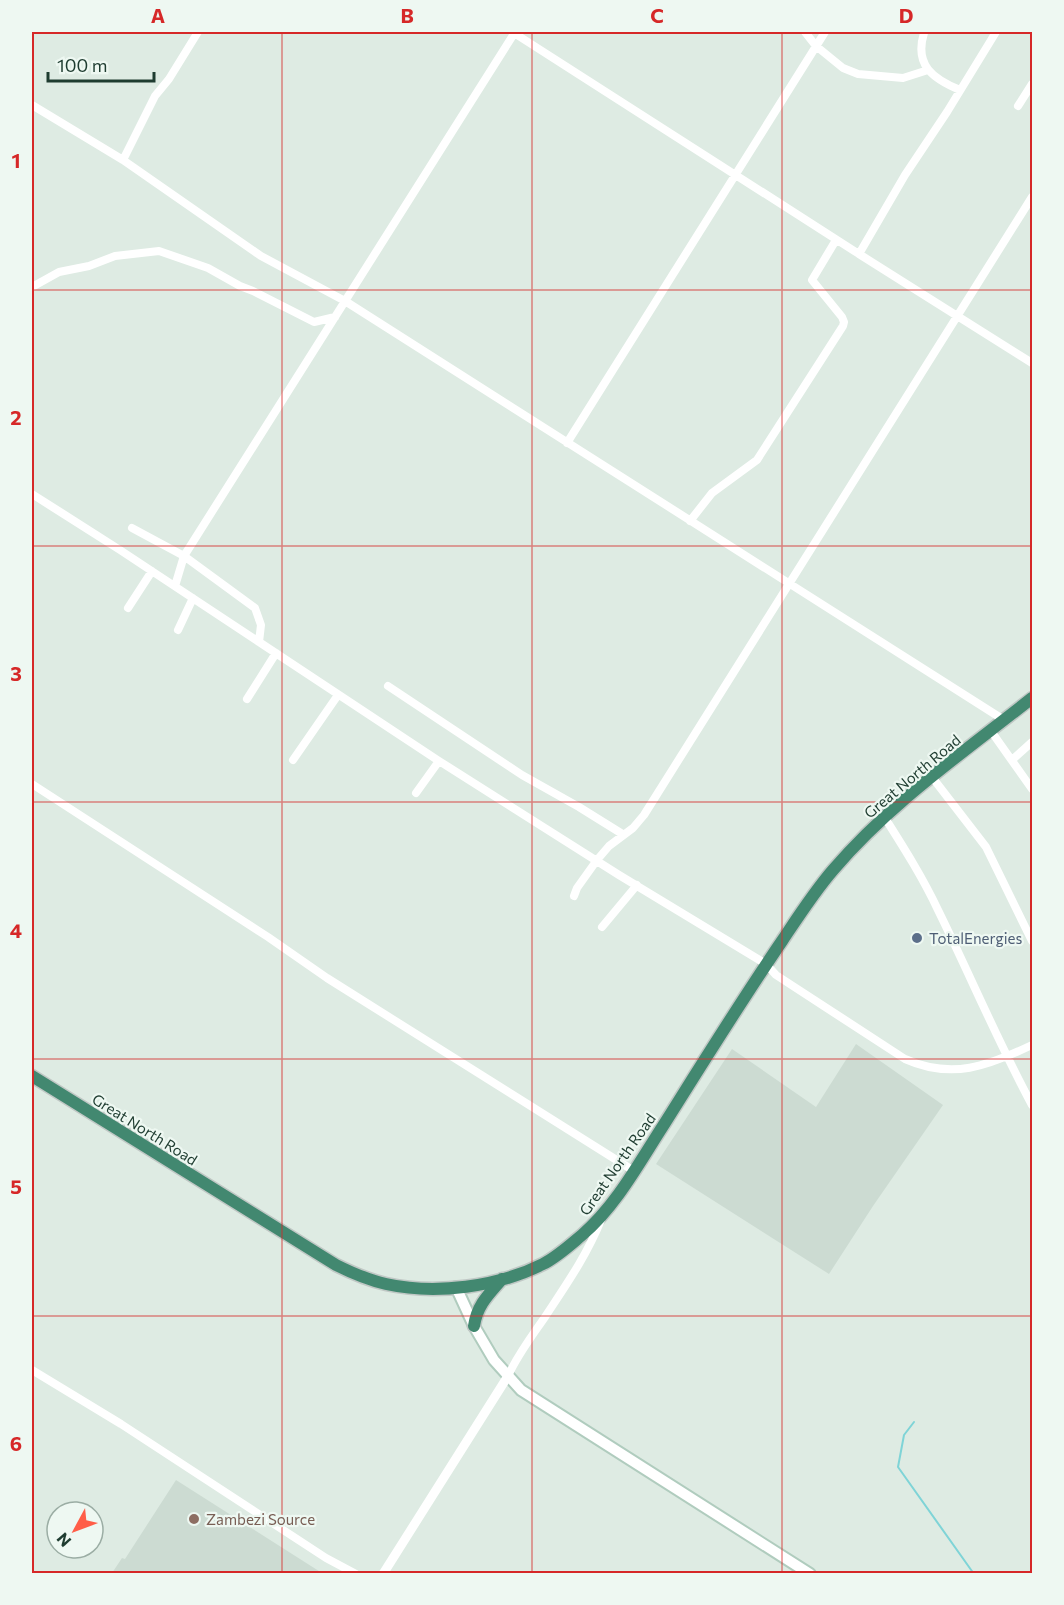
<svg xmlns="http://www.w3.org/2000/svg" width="1064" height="1605" font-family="Commissioner,sans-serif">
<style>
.built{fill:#ccdbd2}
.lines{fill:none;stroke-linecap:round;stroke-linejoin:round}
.stream{stroke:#7fd4d7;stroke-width:2}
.secondary-casing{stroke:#b0ccbe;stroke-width:14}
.trunk-casing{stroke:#c0c8c5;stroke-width:15}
.minor{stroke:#fff;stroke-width:8}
.tertiary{stroke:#fff;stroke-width:9}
.secondary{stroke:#fff;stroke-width:10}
.trunk{stroke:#428870;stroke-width:12}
.grid{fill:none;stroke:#d62828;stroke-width:1.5;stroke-opacity:0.55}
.service-dot{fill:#5c6f8a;stroke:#eef8f2;stroke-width:2}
.education-dot{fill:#8d6e63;stroke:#eef8f2;stroke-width:2}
.labels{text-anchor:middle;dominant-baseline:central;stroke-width:4.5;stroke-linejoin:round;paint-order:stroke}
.street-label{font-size:15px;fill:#1e3c30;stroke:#eef8f2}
.service-label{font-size:15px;fill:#4e5e75;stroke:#eef8f2;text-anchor:start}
.education-label{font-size:15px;fill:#785e54;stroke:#eef8f2;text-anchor:start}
.neatline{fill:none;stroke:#d62828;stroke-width:2}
.grid-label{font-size:20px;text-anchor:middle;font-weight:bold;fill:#d62828}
</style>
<rect width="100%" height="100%" fill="#deebe3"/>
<path class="built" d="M 856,1044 L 943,1105 L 873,1206 L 829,1274 L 656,1164 L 732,1049 L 816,1107 Z
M 176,1480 L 322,1573 L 112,1573 L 122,1558 L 125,1559 Z"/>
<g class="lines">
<path class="stream" d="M 914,1422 L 904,1435 L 898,1467 L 974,1574"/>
<defs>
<path id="secondary" d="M 456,1287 L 474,1326 L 494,1360 L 521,1390 L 810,1574"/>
<path id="trunk" d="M 32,1076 L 336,1265 C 352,1273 368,1280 386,1284 C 436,1295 497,1287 543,1264 C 557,1257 570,1245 582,1235 C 616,1206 639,1163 663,1126 C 702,1064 741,1001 782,941 C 798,917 814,892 833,870 C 890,803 964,752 1032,698
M 474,1326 C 477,1305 489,1294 502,1279"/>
</defs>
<use href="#secondary" class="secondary-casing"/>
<use href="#trunk" class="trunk-casing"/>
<path class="minor" d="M 805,32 L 816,46 L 843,68 L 858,74 L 903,78 L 928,70
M 996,32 L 947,112 L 905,175 L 859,254 L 1032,363
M 514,33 L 859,254
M 924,33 C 914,65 933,79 960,90
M 32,105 L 123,160 L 261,256 L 345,301 L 1004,720
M 1018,106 L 1032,84
M 123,160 L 155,96 L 169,79 L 198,32
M 32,287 L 59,272 L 89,266 L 115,256 L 159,251 L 208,268 L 240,286 L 253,291 L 314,322 L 335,317
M 567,443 L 825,32
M 32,494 L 120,550 L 439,761 L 619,875 L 766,964 L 776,975 L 905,1059 C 952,1080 988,1066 1032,1045
M 690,521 L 712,493 L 757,460 L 843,326 L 844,322 L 842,317 L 812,280 L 836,240
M 132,528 L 184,556 L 255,608 L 261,625 L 259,642
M 175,586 L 184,556 L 515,32
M 128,608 L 152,571
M 178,630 L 193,598
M 388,686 L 522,775 L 579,807 L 624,835
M 247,699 L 276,653
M 991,731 L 1032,789
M 293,760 L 338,695
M 1012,760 L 1032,742
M 932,777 L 986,847 L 1032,941
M 32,784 L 268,937 L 327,978 L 634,1171
M 416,793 L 439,761
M 885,818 C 904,848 923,878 938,910 C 970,975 998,1042 1032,1105
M 574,896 L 577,888 L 597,860 L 609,846 L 633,828 L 644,815 L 1032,197
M 602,927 L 637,885
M 32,1370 L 121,1424 L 326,1558 L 356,1574
M 508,1376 C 518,1354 532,1336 545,1317 C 566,1285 587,1255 601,1220"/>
<path class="tertiary" d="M 383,1574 L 508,1376"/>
<use href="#secondary" class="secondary"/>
<use href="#trunk" class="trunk"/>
</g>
<path class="grid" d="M 282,32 L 282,1574M 532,32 L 532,1574M 782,32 L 782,1574M 32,290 L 1032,290M 32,546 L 1032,546M 32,802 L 1032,802M 32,1059 L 1032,1059M 32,1316 L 1032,1316"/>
<circle class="service-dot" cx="917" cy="938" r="6"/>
<circle class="education-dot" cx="194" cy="1519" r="6"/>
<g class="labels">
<g class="street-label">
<text transform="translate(912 776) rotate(-40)">Great North Road</text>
<text transform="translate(145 1129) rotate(32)">Great North Road</text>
<text transform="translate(617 1164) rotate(-55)">Great North Road</text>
</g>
<g class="service-label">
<text x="929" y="938">TotalEnergies</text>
</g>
<g class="education-label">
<text x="206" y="1519">Zambezi Source</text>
</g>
</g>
<rect width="1064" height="1605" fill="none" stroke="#eef8f2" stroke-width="66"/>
<g transform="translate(75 1530) rotate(229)"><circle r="28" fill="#eef8f2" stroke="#9bada4" stroke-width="1.5"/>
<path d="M0-4.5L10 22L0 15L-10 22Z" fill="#ff5e48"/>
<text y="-9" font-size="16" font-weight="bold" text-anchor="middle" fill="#1e3c30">N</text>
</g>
<path d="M48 72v9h106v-9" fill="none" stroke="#1e3c30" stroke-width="3"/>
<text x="57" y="72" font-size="18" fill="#1e3c30" stroke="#eef8f2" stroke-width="4.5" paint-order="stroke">100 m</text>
<rect x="33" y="33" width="998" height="1539" class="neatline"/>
<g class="grid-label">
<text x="158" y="23">A</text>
<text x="407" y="23">B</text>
<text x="657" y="23">C</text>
<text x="906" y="23">D</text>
<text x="16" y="168">1</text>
<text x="16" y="425">2</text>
<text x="16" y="681">3</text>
<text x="16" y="938">4</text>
<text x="16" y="1194">5</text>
<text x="16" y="1451">6</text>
</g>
</svg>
